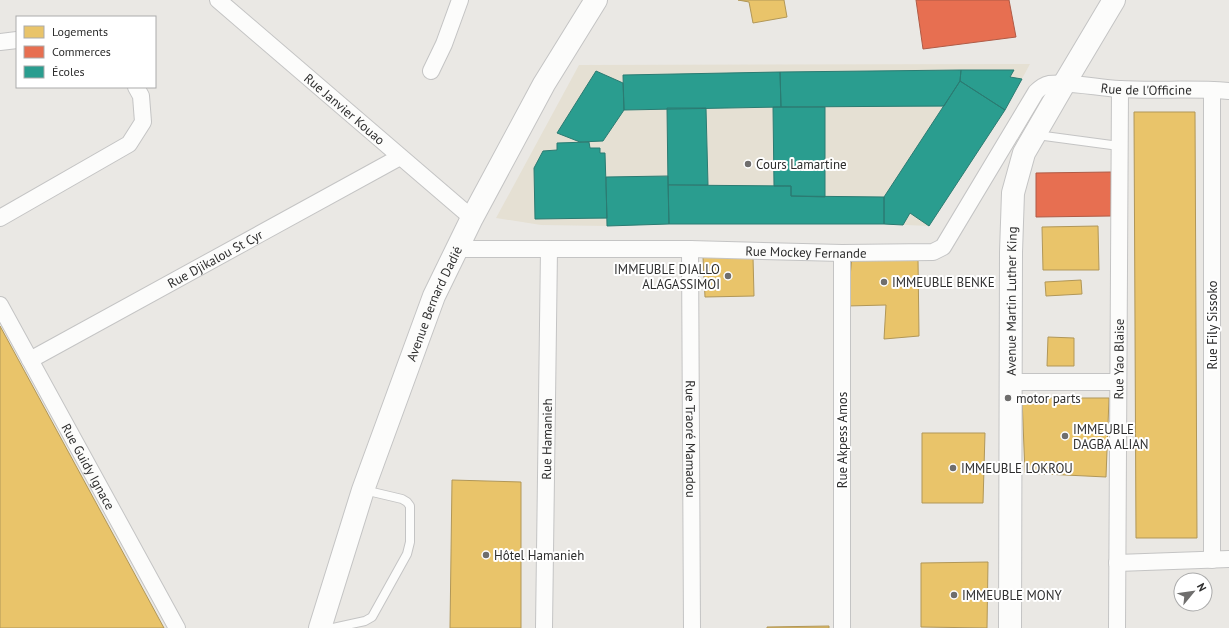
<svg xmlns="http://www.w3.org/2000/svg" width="1229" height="628" font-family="'PT Sans',sans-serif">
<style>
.education{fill:#e5e0d3}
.homes{fill:#e9c46a;stroke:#b19758}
.shops{fill:#e76f51;stroke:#af5b46}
.schools{fill:#2a9d8f;stroke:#2b7b72}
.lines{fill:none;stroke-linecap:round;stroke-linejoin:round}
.lane-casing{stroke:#c4c4c4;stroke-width:10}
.street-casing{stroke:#c4c4c4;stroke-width:18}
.secondary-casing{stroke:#c4c4c4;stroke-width:24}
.lane{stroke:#fcfcfb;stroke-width:8}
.street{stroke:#fcfcfb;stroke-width:16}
.secondary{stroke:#fcfcfb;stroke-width:22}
.poi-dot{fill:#6f6e6d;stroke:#fff;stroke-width:1.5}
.labels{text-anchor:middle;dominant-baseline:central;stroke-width:4;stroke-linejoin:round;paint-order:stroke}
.street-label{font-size:13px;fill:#2d2d2d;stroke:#fff}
.poi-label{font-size:13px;fill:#2d2d2d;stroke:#fff;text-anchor:start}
</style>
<rect width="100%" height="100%" fill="#eae8e4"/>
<path class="education" d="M 1030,64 L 1005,110 L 929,226 L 884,224 L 669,224 L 607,226 L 541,225 L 496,218 L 579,65 Z"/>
<path class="homes" d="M 738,0 L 784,0 L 787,17 L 753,23 L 749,2 Z
M 1134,112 L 1195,112 L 1197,538 L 1136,538 Z
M 1098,226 L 1099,270 L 1043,270 L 1042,227 Z
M 703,257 L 753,257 L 754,296 L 705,297 Z
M 852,257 L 918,259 L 919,336 L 884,339 L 886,305 L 847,306 Z
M 1081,280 L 1082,294 L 1046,296 L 1045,282 Z
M 0,326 L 164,628 L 0,628 Z
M 1048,337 L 1074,338 L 1074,366 L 1047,366 Z
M 1022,398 L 1109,398 L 1106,477 L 1025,473 Z
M 922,433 L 985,433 L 983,503 L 922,503 Z
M 452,480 L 521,482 L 521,628 L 450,628 Z
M 988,562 L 987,628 L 921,627 L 921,563 Z
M 829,626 L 829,628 L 767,628 L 767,627 Z"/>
<path class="shops" d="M 916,0 L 1009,0 L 1016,37 L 923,49 Z
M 1111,172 L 1111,216 L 1036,217 L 1036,173 Z"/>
<path class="schools" d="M 961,70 L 960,81 L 944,106 L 781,107 L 780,72 Z
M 961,70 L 1014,70 L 1010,77 L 1022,79 L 1005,110 L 960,81 Z
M 596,71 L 623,83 L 624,110 L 603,141 L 580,142 L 557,133 Z
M 780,72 L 781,107 L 624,110 L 623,75 Z
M 960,81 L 1005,110 L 929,226 L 910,213 L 903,225 L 884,224 L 884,197 Z
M 773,107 L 825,107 L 825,197 L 791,196 L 791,186 L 774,186 Z
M 667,108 L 706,108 L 708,185 L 668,185 Z
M 589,142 L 590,148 L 600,148 L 600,153 L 605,153 L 607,218 L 535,219 L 534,168 L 543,151 L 557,150 L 557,143 Z
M 668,176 L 669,224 L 607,226 L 606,177 Z
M 668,185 L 791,186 L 791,196 L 884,197 L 884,224 L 669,224 Z"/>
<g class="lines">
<defs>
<path id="lane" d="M 1037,135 L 1119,146
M 333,628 L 365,621 L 372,617 L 407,554 L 410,542 L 410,506 L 407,502 L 402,499 L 364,490"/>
<g id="street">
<path id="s1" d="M 218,0 L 472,218"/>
<path d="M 0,42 L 17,40"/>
<path d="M 431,71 L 444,44 L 460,0"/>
<path d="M 0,218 L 129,144 L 143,122 L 141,96 L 136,87"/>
<path id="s2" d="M 457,249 L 690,249 L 842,253 L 933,252 L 943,247 L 1036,92 C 1040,88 1044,85 1049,84 C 1070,81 1098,88 1119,89 C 1156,91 1192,88 1229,91"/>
<path id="s3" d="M 690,249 L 692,628"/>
<path id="s4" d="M 0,305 L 177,628"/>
<path id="s5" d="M 30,360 L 400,157"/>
<path d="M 1010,382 L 1118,382"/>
<path d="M 1212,560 L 1212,90"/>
<path d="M 1117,563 L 1229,559"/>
<path id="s6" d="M 544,628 L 549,249"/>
<path d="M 842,628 L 842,253"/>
<path id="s7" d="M 1117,628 L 1120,89"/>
</g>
<g id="secondary">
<path id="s8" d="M 320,628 L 363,490 L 434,296 L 472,218 L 544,84 L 596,0"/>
<path id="s9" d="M 1010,628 L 1011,252 L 1013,193 L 1024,153 L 1064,84 L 1114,0"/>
</g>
</defs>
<use href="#lane" class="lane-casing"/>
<use href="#street" class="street-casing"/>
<use href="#secondary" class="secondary-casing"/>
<use href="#lane" class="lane"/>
<use href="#street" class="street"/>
<use href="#secondary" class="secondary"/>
</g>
<g class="poi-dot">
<circle cx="748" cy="164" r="4"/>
<circle cx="728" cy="276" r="4"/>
<circle cx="884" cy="282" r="4"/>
<circle cx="1008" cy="398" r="4"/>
<circle cx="1065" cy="436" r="4"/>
<circle cx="953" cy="468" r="4"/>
<circle cx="486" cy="555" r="4"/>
<circle cx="954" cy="595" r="4"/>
</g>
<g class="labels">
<g class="street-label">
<text stroke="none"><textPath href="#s2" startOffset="781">Rue de l'Officine</textPath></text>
<text stroke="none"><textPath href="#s1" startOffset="167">Rue Janvier Kouao</textPath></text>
<text stroke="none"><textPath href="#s2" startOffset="349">Rue Mockey Fernande</textPath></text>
<text stroke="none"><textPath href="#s5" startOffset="211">Rue Djikalou St Cyr</textPath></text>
<text stroke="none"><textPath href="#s9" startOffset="327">Avenue Martin Luther King</textPath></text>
<text stroke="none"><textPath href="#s8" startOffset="344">Avenue Bernard Dadié</textPath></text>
<text transform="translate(1212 325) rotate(-90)">Rue Fily Sissoko</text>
<text stroke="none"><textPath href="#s7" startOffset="269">Rue Yao Blaise</textPath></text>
<text stroke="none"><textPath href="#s6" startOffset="189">Rue Hamanieh</textPath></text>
<text stroke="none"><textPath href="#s3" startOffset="190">Rue Traoré Mamadou</textPath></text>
<text transform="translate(842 440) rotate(-90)">Rue Akpess Amos</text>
<text stroke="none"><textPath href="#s4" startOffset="184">Rue Guidy Ignace</textPath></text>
</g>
<g class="poi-label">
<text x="756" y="164">Cours Lamartine</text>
<text x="720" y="269" text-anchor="end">IMMEUBLE DIALLO<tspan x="720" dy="15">ALAGASSIMOI</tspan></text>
<text x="892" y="282">IMMEUBLE BENKE</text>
<text x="1016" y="398">motor parts</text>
<text x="1073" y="429">IMMEUBLE<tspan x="1073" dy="15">DAGBA ALIAN</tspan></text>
<text x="961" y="468">IMMEUBLE LOKROU</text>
<text x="494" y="555">Hôtel Hamanieh</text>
<text x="962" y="595">IMMEUBLE MONY</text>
</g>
</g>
<rect x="16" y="16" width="140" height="72" fill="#ffffff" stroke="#ababab"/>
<rect x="24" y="26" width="20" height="12" fill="#e9c46a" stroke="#ababab"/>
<text x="52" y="36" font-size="12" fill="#2d2d2d">Logements</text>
<rect x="24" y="46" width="20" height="12" fill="#e76f51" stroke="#ababab"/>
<text x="52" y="56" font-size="12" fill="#2d2d2d">Commerces</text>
<rect x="24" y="66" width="20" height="12" fill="#2a9d8f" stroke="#ababab"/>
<text x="52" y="76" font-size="12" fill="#2d2d2d">Écoles</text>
<g transform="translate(1193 592) rotate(61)"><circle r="19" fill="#ffffff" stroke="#ababab"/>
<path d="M0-3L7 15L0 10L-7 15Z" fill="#6f6e6d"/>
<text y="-6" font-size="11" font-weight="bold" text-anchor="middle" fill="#2d2d2d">N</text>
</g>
</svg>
